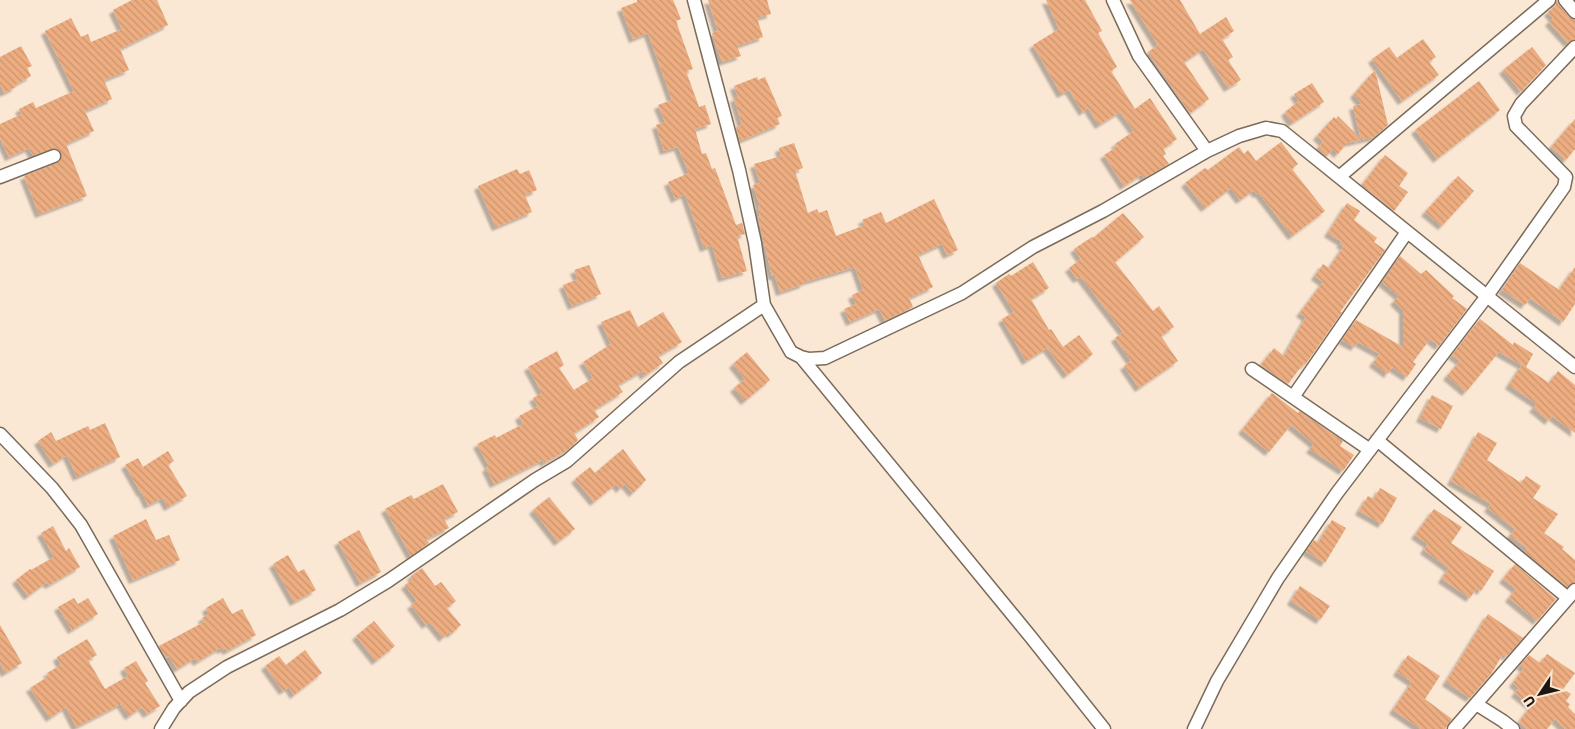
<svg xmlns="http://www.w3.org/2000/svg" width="1575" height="729" font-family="'IBM Plex Sans',sans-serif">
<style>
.building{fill:url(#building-back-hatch);filter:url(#shadow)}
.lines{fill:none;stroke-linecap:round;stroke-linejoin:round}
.minor-casing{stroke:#7b6b5a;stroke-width:15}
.minor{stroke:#fff;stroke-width:12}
</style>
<defs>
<pattern id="building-back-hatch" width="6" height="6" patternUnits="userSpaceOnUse" patternTransform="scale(1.25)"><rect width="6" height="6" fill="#edad81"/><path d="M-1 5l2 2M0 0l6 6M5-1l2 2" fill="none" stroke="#cb946e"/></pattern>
<filter id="shadow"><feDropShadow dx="-4" dy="4" stdDeviation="1" flood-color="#0004"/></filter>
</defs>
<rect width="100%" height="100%" fill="#fae7d4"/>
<path class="building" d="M 132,0 L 157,0 L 168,25 L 120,49 L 129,70 L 104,80 L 112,99 L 85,111 L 94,131 L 66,144 L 87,196 L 39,214 L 24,176 L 57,163 L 62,158 L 61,153 L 55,148 L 33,155 L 29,148 L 9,157 L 0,138 L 0,124 L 22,114 L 19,109 L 33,102 L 36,108 L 74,91 L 45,31 L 71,18 L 81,37 L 88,34 L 91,42 L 122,29 L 113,10 Z
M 637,0 L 673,0 L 681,19 L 676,21 L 693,69 L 686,71 L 699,107 L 705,105 L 711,124 L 695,129 L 702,154 L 706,153 L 712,169 L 715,168 L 736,225 L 742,223 L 745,234 L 737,236 L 747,271 L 722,278 L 712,245 L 704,248 L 685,194 L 675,199 L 668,182 L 689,173 L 678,147 L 664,151 L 656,125 L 665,122 L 658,105 L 672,100 L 648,33 L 633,39 L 621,8 L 637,2 Z
M 708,0 L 767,0 L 771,14 L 757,18 L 763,37 L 737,46 L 741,56 L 722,62 L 712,33 L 718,31 Z
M 1046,0 L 1085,0 L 1102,31 L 1098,33 L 1117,67 L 1111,71 L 1135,109 L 1150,98 L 1177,139 L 1163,149 L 1166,154 L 1163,156 L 1169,164 L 1144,178 L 1142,174 L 1124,186 L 1104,155 L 1117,147 L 1115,144 L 1134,131 L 1120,112 L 1099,125 L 1088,108 L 1083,112 L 1069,90 L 1061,94 L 1033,45 L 1059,29 Z
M 1130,0 L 1180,0 L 1200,34 L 1226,17 L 1234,31 L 1222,39 L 1233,57 L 1228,60 L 1241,80 L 1228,88 L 1203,49 L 1184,62 L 1209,99 L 1190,113 L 1148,52 L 1158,45 Z
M 1557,0 L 1559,5 L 1569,17 L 1575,20 L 1575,39 L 1568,43 L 1549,22 L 1553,18 L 1548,12 L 1555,6 Z
M 1423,39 L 1436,57 L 1429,62 L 1439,75 L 1402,101 L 1372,59 L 1389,47 L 1397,58 Z
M 21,46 L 32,66 L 27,68 L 31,76 L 15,85 L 16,87 L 4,93 L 0,84 L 0,57 Z
M 1532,47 L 1546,65 L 1521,92 L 1503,70 Z
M 1375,70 L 1388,125 L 1374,137 L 1347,143 L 1338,154 L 1333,149 L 1327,156 L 1318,148 L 1323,142 L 1317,136 L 1334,117 L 1336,119 L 1338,116 L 1361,139 L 1353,106 L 1362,104 L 1354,94 Z
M 757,77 L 758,80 L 765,77 L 782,116 L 777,118 L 780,124 L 740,141 L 736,127 L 742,125 L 734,98 L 738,97 L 734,86 Z
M 1479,81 L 1500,110 L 1437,159 L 1415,130 Z
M 1312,83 L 1324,102 L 1292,123 L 1285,112 L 1299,101 L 1294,94 Z
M 1575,119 L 1575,149 L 1566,160 L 1551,147 Z
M 1281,142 L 1298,164 L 1292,169 L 1325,211 L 1292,236 L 1259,193 L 1257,194 L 1254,190 L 1240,200 L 1231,188 L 1205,208 L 1185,183 L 1205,168 L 1208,170 L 1239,147 L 1244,154 L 1248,150 L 1256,161 Z
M 794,143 L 803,168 L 795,171 L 808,213 L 817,209 L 819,213 L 827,210 L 836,236 L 865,225 L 862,220 L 881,212 L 886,223 L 934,199 L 958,250 L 947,255 L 942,244 L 918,255 L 933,287 L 909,298 L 913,307 L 885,321 L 879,309 L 850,322 L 844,309 L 856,304 L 852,295 L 863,290 L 855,267 L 804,282 L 804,284 L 780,292 L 775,276 L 772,276 L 758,217 L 760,216 L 758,206 L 760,206 L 753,185 L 760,183 L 754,164 L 781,156 L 779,148 Z
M 1385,155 L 1408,173 L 1399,186 L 1408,192 L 1394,211 L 1362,185 Z
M 517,169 L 520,174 L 529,170 L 537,190 L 525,195 L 532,212 L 496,227 L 478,186 Z
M 1458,176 L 1474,191 L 1442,226 L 1425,212 Z
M 1347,203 L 1360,211 L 1354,220 L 1377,238 L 1374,242 L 1385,250 L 1340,312 L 1342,312 L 1305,365 L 1303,364 L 1288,384 L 1261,365 L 1274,348 L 1284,356 L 1306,317 L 1300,313 L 1323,282 L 1315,276 L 1323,264 L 1329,268 L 1344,246 L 1340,244 L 1342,242 L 1328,233 Z
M 1123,213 L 1144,237 L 1115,262 L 1153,311 L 1159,306 L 1174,327 L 1161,336 L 1178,361 L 1139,388 L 1124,366 L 1131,361 L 1115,338 L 1123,332 L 1081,277 L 1077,279 L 1069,268 L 1081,259 L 1074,249 L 1092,237 L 1093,238 Z
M 1400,256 L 1421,274 L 1426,270 L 1454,296 L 1452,298 L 1467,309 L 1439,346 L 1430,339 L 1413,362 L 1416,364 L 1407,377 L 1392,367 L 1388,374 L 1373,363 L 1380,354 L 1358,342 L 1355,347 L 1342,340 L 1356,320 L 1403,347 L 1403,310 L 1394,301 L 1399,296 L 1382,282 Z
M 1033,262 L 1049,288 L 1031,299 L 1049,330 L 1051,329 L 1063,347 L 1079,335 L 1093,354 L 1067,375 L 1047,348 L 1026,361 L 1002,319 L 1014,312 L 996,283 L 1009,274 L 1011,276 Z
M 1520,263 L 1559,290 L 1575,267 L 1575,304 L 1563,322 L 1530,298 L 1525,305 L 1502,290 Z
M 589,265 L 601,294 L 572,306 L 563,285 L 578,279 L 574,270 Z
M 630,310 L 638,327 L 663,312 L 682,342 L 658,356 L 663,363 L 644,376 L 642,371 L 618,385 L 623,392 L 594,410 L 599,417 L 574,433 L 578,440 L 569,449 L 544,463 L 543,460 L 494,484 L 486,468 L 489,466 L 477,444 L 495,435 L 496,438 L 523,424 L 519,416 L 538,406 L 533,398 L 542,393 L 528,367 L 557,351 L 564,365 L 559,368 L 574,390 L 593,378 L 583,362 L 611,344 L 601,322 Z
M 1480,319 L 1513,345 L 1514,342 L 1533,354 L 1526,367 L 1549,383 L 1558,371 L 1575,385 L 1575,433 L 1552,416 L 1549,421 L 1533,408 L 1537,404 L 1509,385 L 1522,365 L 1499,352 L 1466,392 L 1447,376 L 1460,361 L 1452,355 Z
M 747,352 L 770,380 L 745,401 L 734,388 L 745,379 L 733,364 Z
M 1272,393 L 1298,413 L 1300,411 L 1343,441 L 1340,446 L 1354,455 L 1343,471 L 1310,449 L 1314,444 L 1291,425 L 1269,452 L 1242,430 Z
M 1432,395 L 1453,406 L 1441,429 L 1420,418 Z
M 105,423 L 120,457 L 77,477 L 67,455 L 53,464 L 38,441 L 51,432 L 56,441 L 88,426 L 90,430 Z
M 1478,432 L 1497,443 L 1487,460 L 1521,483 L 1526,476 L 1541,486 L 1533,498 L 1558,514 L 1544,533 L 1564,547 L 1562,549 L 1575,560 L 1575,582 L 1567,587 L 1525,552 L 1527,548 L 1510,536 L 1515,529 L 1488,508 L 1491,504 L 1451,481 Z
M 623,449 L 646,480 L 633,493 L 625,484 L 620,489 L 616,484 L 594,502 L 575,479 L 590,467 L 595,473 Z
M 168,451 L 174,461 L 168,465 L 187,496 L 168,507 L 163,498 L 148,505 L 142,492 L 141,493 L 125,465 L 138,458 L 143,467 Z
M 443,484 L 458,512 L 444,519 L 449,528 L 426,539 L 429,543 L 411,556 L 385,509 L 411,495 L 414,499 Z
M 1380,488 L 1397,498 L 1382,524 L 1359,511 L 1368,496 L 1374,499 Z
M 549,497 L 575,529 L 558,542 L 533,510 Z
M 1434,509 L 1462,527 L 1451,543 L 1494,571 L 1481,591 L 1477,588 L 1470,598 L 1442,579 L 1449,568 L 1424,550 L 1428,544 L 1415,535 Z
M 146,519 L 156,540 L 169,535 L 180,560 L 133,580 L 113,536 Z
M 1332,520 L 1346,528 L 1325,563 L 1306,551 L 1314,540 L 1318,543 Z
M 53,526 L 66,551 L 69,548 L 80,567 L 49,585 L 47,582 L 28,596 L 16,580 L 30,569 L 31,570 L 54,557 L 41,533 Z
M 359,530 L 381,572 L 360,583 L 338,542 Z
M 288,555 L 298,572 L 304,569 L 316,590 L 294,602 L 273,564 Z
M 1515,564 L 1556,599 L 1537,621 L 1509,598 L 1516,589 L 1503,579 Z
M 422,568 L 435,586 L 441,582 L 456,601 L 447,608 L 461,625 L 451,634 L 449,632 L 443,638 L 430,622 L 426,625 L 411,605 L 417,601 L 405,585 L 413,579 L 411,576 Z
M 1300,586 L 1330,606 L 1320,620 L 1291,601 Z
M 74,598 L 78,604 L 88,598 L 98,614 L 72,630 L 58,607 Z
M 223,598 L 232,614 L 242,609 L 256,635 L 227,651 L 225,648 L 222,650 L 220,648 L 197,662 L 195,658 L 177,669 L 169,656 L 166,658 L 159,646 L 204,622 L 202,618 L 209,614 L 206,608 Z
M 1488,614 L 1523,638 L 1507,656 L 1503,654 L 1491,674 L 1470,698 L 1446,682 Z
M 374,621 L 395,646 L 376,661 L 356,636 Z
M 0,625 L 22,663 L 5,673 L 0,663 Z
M 87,639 L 97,655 L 88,660 L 105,689 L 128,676 L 124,668 L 136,661 L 148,681 L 145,683 L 160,706 L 147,714 L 142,707 L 129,716 L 121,704 L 76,727 L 66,707 L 50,718 L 30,688 L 49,676 L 47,673 L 61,665 L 57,657 Z
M 305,650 L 322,673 L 294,695 L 289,687 L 283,691 L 265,666 L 279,656 L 286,665 Z
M 1547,654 L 1575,673 L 1563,689 L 1571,694 L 1566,701 L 1570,704 L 1568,707 L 1575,714 L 1575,729 L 1565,729 L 1555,719 L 1547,729 L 1527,729 L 1519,722 L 1531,706 L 1515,693 L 1519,688 L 1513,683 L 1524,668 L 1520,665 L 1529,655 L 1540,663 Z
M 1408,655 L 1440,676 L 1425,699 L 1452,719 L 1445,729 L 1421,729 L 1393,710 L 1412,682 L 1397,672 Z"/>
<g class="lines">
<defs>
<path id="minor" d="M 694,0 L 739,170 L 755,243 L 764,305 L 791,352 L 801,357 L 809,359 L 825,358 L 962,293 L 1033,247 L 1103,211 L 1207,151 L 1239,136 L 1266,128 L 1282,131 L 1575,367
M 1113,0 L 1139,56 L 1207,151
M 1565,0 L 1575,12
M 0,177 L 54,156
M 1339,177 L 1549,0
M 801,357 L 1030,636 L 1104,729
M 1252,369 L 1370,450
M 1293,397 L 1407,232
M 0,434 L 52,488 L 81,525 L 181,701
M 1377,440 L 1568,598
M 1476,704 L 1503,721 L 1513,729
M 161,729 L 174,708 L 189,692 L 227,667 L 340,610 L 388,581 L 535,480 L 567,461 L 679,362 L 764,305
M 1194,729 L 1217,681 L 1278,578 L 1337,493 L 1487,296 L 1564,187 L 1566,177 L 1516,126 L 1514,116 L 1521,104 L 1575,47
M 1454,729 L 1575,590"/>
</defs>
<use href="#minor" class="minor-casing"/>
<use href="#minor" class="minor"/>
</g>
<g transform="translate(1540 694) rotate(235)" stroke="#fae7d4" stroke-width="4" paint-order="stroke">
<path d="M0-4L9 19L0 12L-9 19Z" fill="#1d160f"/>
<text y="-8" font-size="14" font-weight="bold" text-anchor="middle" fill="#1d160f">U</text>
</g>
</svg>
